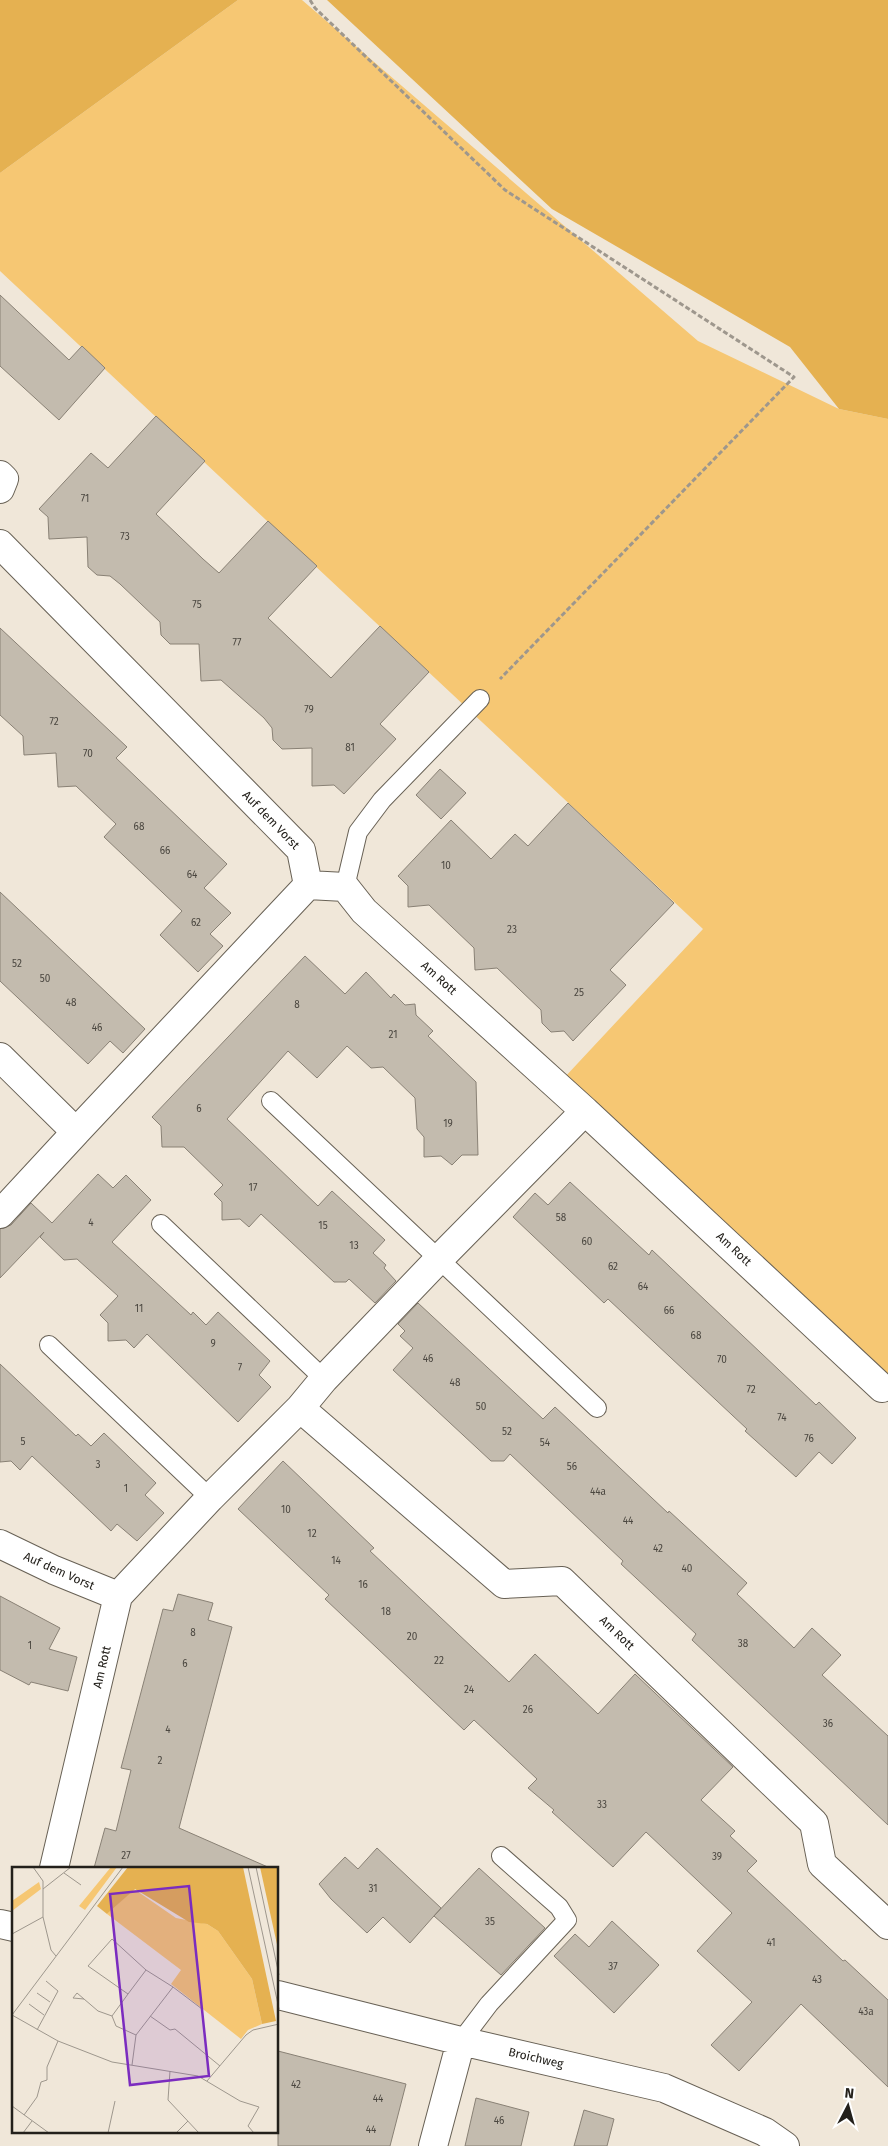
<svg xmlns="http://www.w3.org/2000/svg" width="888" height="2146" font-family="'Fira Sans',sans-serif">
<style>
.green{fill:#f6c773}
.forest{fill:#e5b151}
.building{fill:#c3bbae;stroke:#898175}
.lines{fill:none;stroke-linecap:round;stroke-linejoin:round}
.service-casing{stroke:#686155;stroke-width:20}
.minor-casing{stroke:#686155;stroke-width:30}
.path{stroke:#9e978d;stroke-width:3;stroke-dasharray:5 2.5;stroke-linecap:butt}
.service{stroke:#fff;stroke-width:18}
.minor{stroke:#fff;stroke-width:28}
.labels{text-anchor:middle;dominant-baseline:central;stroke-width:4.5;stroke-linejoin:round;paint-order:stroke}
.number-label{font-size:10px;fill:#4b4740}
.street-label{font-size:12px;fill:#23201b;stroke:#fff}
.inset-road{fill:none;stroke:#9e978d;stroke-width:1}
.view{fill:#7b2cbf;fill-opacity:0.15;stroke:#7b2cbf;stroke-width:2.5}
.inset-edge{fill:none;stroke:#23201b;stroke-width:2.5}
</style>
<rect width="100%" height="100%" fill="#f0e7d9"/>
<path class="green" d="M 238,0 L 302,0 L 698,341 L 839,409 L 888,419 L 888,1388 L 564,1078 L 703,929 L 0,271 L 0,173 Z"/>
<path class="forest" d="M 0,0 L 238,0 L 0,173 Z
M 327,0 L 888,0 L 888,419 L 839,409 L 790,347 L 552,209 Z"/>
<path class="building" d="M 0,295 L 69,360 L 82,346 L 105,368 L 59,420 L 0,366 Z
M 156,416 L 205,461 L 156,514 L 203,559 L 219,573 L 268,521 L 317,566 L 268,618 L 331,678 L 380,626 L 429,672 L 380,724 L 396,739 L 344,794 L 334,785 L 312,786 L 312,748 L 282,749 L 273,740 L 272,728 L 264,718 L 221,680 L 201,681 L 199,644 L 170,644 L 161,635 L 160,622 L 120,584 L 110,576 L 97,575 L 88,567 L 87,537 L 49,539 L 48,517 L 39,509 L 91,453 L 108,468 Z
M 0,628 L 127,747 L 116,758 L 227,864 L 204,888 L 231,913 L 210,934 L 223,946 L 198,972 L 160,935 L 182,911 L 104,837 L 116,824 L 76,786 L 58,787 L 56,753 L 24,755 L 23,736 L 0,715 Z
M 440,769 L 466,793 L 441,819 L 416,795 Z
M 568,803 L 674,903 L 610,970 L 626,985 L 573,1041 L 564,1031 L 551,1032 L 542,1023 L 541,1010 L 497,968 L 475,970 L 474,948 L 429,905 L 408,907 L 408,886 L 398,876 L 451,820 L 491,859 L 515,834 L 528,846 Z
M 0,892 L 145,1029 L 123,1053 L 110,1041 L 88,1064 L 0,981 Z
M 305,956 L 345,994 L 366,972 L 391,998 L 394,994 L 405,1005 L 415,1004 L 416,1015 L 433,1031 L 428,1036 L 476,1082 L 478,1155 L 462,1155 L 452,1165 L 441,1156 L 424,1157 L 424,1137 L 417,1129 L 415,1098 L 383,1067 L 371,1068 L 347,1046 L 317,1078 L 288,1051 L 227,1119 L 318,1206 L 332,1191 L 385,1240 L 373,1253 L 386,1265 L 384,1268 L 396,1281 L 375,1303 L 349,1279 L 346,1282 L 334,1282 L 261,1214 L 249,1227 L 240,1219 L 222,1220 L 222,1202 L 214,1194 L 223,1185 L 184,1147 L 162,1147 L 161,1126 L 152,1117 Z
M 98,1174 L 113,1188 L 126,1175 L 151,1200 L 112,1242 L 191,1315 L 193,1312 L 206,1325 L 218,1312 L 270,1361 L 259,1375 L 271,1387 L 238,1422 L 147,1334 L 134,1348 L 126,1340 L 108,1341 L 108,1323 L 100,1315 L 118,1296 L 77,1259 L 64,1260 L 40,1237 L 44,1232 L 0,1278 L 0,1229 L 11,1225 L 31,1203 L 52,1223 Z
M 570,1182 L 649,1255 L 652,1250 L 816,1405 L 819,1402 L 856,1438 L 832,1464 L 819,1452 L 796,1477 L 745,1431 L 747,1429 L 608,1299 L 604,1303 L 513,1217 L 535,1193 L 548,1205 Z
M 418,1303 L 543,1419 L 555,1407 L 668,1513 L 669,1511 L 747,1583 L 737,1594 L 794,1648 L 812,1628 L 841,1655 L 822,1675 L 888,1736 L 888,1825 L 692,1640 L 696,1634 L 621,1564 L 623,1561 L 510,1454 L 504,1461 L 491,1461 L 393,1370 L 413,1348 L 400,1336 L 405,1331 L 398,1324 Z
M 0,1364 L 76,1436 L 78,1434 L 91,1446 L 104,1433 L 156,1483 L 145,1495 L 164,1513 L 137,1541 L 117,1524 L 111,1531 L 32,1456 L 20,1470 L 11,1461 L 0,1462 Z
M 283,1461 L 374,1548 L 370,1551 L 509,1682 L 535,1654 L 598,1714 L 635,1674 L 733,1767 L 701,1800 L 735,1831 L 730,1836 L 757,1861 L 747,1871 L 843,1961 L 845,1960 L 888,2000 L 888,2087 L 801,2004 L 739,2071 L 711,2045 L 752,2002 L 697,1951 L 732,1913 L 646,1832 L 613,1867 L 552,1812 L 554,1810 L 528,1788 L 537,1779 L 474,1720 L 464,1730 L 325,1599 L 329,1595 L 238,1509 Z
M 178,1594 L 213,1603 L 208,1620 L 232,1627 L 179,1828 L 270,1868 L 94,1868 L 105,1828 L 116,1831 L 131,1770 L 121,1768 L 163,1609 L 173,1611 Z
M 0,1596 L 60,1628 L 49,1649 L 77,1657 L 68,1691 L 31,1682 L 29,1685 L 0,1670 Z
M 377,1848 L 441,1908 L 410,1943 L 383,1917 L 367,1933 L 331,1899 L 319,1884 L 345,1857 L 358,1869 Z
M 479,1868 L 545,1928 L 501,1975 L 434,1916 Z
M 612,1921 L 659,1965 L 614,2013 L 554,1956 L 575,1934 L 589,1947 Z
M 278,2051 L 406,2084 L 390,2146 L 278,2146 Z
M 476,2098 L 529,2112 L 521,2146 L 465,2146 Z
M 584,2110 L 614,2119 L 607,2146 L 574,2146 Z"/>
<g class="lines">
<defs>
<path id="service" d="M 345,887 L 358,832 L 382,800 L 480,699
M 271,1101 L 597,1408
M 161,1224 L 324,1379
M 49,1345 L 210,1498
M 461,2041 L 489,2004 L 567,1920 L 559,1907 L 501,1856"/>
<path id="minor" d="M 0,475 L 4,479 L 0,489
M 0,544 L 301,850 L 308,885
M 0,1057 L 76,1132 L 0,1214
M 585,1111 L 882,1388
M 76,1132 L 308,885
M 300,1408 L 504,1584 L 562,1581 L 814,1823 L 822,1864 L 888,1925
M 0,1544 L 54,1570 L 118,1596
M 54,1868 L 118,1596 L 210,1498 L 300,1408 L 324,1379 L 439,1259 L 585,1111 L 364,911 L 345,887 L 308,885
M 0,1924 L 14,1927
M 278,1995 L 461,2041 L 664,2088 L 765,2132 L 785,2146
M 433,2146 L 461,2041"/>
</defs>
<use href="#service" class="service-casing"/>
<use href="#minor" class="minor-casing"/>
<path class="path" d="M 310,0 L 315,8 L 505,190 L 794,377 L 500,679"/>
<use href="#service" class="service"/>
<use href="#minor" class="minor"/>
</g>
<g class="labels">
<g class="number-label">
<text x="85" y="499">71</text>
<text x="125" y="537">73</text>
<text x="197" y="605">75</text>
<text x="237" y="643">77</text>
<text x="309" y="710">79</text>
<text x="54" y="722">72</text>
<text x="350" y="748">81</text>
<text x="88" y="754">70</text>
<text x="139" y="827">68</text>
<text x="165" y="851">66</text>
<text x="446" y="866">10</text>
<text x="192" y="875">64</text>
<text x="196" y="923">62</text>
<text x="512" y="930">23</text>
<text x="17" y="964">52</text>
<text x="45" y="979">50</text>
<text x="579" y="993">25</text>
<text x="71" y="1003">48</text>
<text x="297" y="1005">8</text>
<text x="97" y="1028">46</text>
<text x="393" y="1035">21</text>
<text x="199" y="1109">6</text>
<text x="448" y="1124">19</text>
<text x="253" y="1188">17</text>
<text x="561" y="1218">58</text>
<text x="91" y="1223">4</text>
<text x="323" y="1226">15</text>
<text x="587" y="1242">60</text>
<text x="354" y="1246">13</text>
<text x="613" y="1267">62</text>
<text x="643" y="1287">64</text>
<text x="139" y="1309">11</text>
<text x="669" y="1311">66</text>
<text x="696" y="1336">68</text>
<text x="213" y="1344">9</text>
<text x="428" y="1359">46</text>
<text x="722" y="1360">70</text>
<text x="240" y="1368">7</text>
<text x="455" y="1383">48</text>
<text x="751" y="1390">72</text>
<text x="481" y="1407">50</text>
<text x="782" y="1418">74</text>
<text x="507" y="1432">52</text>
<text x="809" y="1439">76</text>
<text x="23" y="1442">5</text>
<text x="545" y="1443">54</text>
<text x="98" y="1465">3</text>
<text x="572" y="1467">56</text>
<text x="126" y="1489">1</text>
<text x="598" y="1492">44a</text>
<text x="286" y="1510">10</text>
<text x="628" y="1521">44</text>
<text x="312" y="1534">12</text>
<text x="658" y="1549">42</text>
<text x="336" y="1561">14</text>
<text x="687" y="1569">40</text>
<text x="363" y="1585">16</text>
<text x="386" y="1612">18</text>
<text x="193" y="1633">8</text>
<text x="412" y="1637">20</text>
<text x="743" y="1644">38</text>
<text x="30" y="1646">1</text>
<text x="439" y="1661">22</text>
<text x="185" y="1664">6</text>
<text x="469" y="1690">24</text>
<text x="528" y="1710">26</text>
<text x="828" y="1724">36</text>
<text x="168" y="1730">4</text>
<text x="160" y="1761">2</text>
<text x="602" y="1805">33</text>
<text x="126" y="1856">27</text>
<text x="717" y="1857">39</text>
<text x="373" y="1889">31</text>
<text x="490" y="1922">35</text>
<text x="771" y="1943">41</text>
<text x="613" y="1967">37</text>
<text x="817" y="1980">43</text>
<text x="866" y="2012">43a</text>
<text x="296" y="2085">42</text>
<text x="378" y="2099">44</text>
<text x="499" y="2121">46</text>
<text x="371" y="2130">44</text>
</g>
<g class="street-label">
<text transform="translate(271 820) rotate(46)">Auf dem Vorst</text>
<text transform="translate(439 978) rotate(42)">Am Rott</text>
<text transform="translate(734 1249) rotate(43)">Am Rott</text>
<text transform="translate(59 1571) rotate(24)">Auf dem Vorst</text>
<text transform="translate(617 1633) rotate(44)">Am Rott</text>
<text transform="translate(102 1667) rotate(-77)">Am Rott</text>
<text transform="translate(536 2058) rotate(13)">Broichweg</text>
</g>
</g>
<g transform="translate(12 1867)">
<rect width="266" height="266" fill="#f0e7d9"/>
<path d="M 99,0 L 105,0 L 73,43 L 67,39 ZM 27,15 L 29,22 L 0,44 L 0,34 ZM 122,22 L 164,51 L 195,57 L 206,64 L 240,112 L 250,157 L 236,163 L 229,172 L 159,117 L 169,103 L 95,47 Z" fill="#f6c773"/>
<path d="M 116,0 L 231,0 L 264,154 L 250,157 L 240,112 L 206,64 L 195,57 L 177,55 L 123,22 L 95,47 L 85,39 ZM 248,0 L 266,0 L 266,82 Z" fill="#e5b151"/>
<path class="inset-road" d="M 21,0 L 31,14 L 31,50 L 39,83 L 44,89M 236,0 L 267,142M 244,0 L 267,108M 52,6 L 69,18M 31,22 L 59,0M 0,67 L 31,50M 161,120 L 190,142M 25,126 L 38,135M 116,127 L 134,103M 72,132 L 61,131 L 65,126 L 86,144 L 100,149M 17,137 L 32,148M 0,148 L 46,174 L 100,195 L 186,209 L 228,234 L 247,240 L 236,259 L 242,266M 0,148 L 111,0M 138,149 L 158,163 L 163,162 L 208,199M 25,163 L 46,124 L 34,114M 124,168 L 104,159 L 100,149 L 116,127 L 76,99 L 100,72 L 134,103M 120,198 L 124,168 L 161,120 L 134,103M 158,204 L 156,233 L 187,266M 195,214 L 234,168 L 241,163 L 267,157M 0,239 L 37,266M 12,248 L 25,230 L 29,215 L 35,213 L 35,200 L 46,174M 11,266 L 20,254M 96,266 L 103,234M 164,266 L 176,254"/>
<path class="view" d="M 177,19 L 197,209 L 118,218 L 98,27 Z"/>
<rect width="266" height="266" class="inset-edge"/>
</g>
<g transform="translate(848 2106) rotate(6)" stroke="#ffffff" stroke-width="4" paint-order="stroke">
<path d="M0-4L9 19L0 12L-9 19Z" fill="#23201b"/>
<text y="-8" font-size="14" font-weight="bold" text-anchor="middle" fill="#23201b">N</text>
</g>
</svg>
